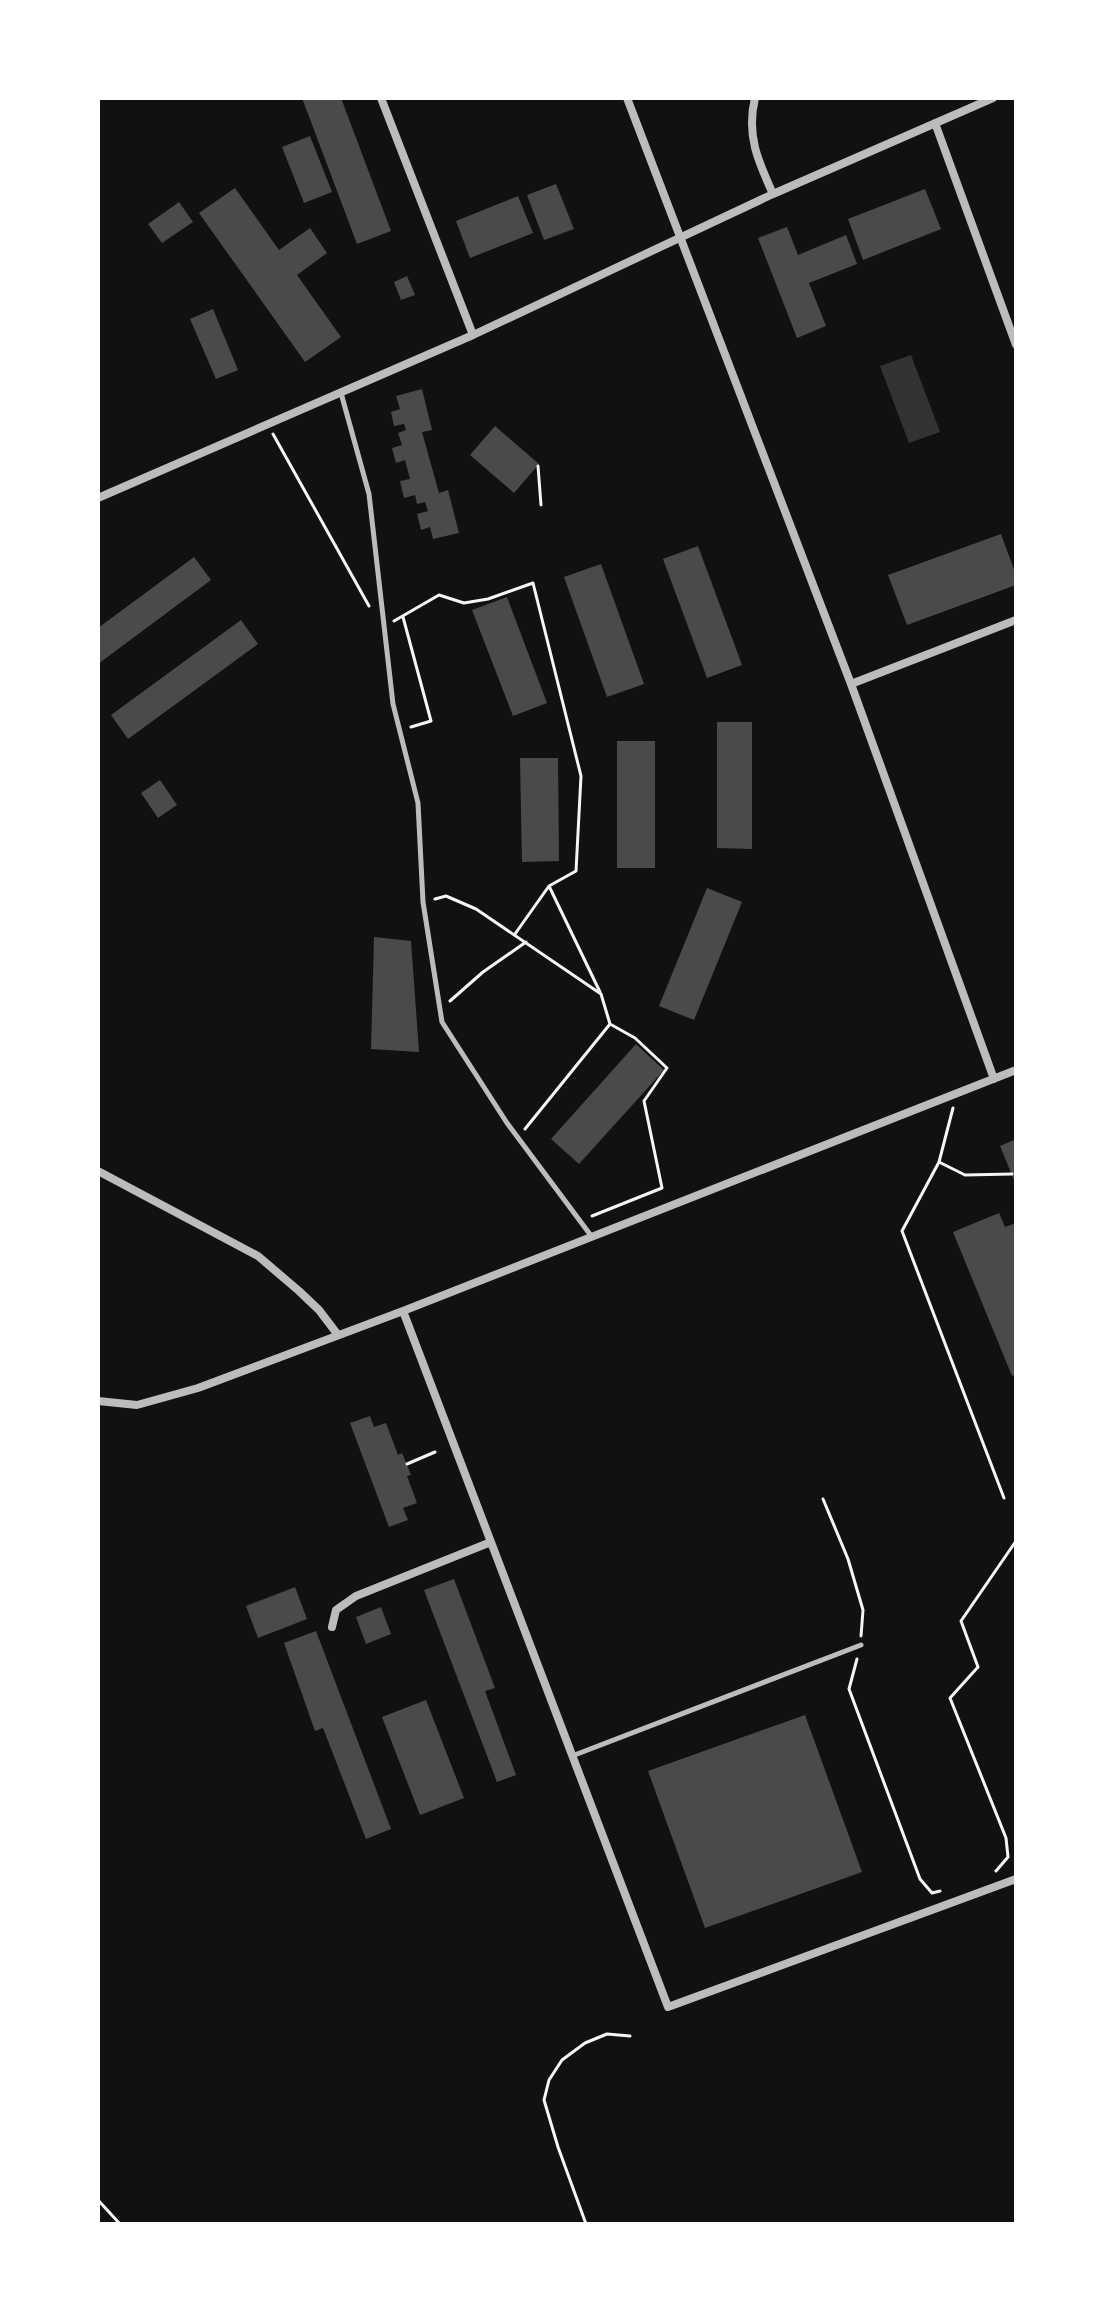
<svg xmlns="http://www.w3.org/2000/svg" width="1114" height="2322" font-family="'PT Sans Narrow',sans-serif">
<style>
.water{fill:#333}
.building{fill:#4a4a4a}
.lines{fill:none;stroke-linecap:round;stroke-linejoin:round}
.path{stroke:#f5f5f5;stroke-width:3}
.service{stroke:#bcbcbc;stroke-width:5}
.minor{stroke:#bcbcbc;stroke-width:8}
</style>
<rect width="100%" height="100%" fill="#111"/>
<path class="water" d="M 911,355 L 940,432 L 909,443 L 880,366 Z"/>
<path class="building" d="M 302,98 L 341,98 L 391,231 L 357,244 Z
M 310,136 L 332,192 L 304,203 L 282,147 Z
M 556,184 L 574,229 L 544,240 L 527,195 Z
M 235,188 L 279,250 L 310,228 L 327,253 L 297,275 L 341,337 L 305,362 L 199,213 Z
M 925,189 L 941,229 L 863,260 L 848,219 Z
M 518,196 L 533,233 L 470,258 L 456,221 Z
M 179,202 L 193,222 L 162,243 L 148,224 Z
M 787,227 L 798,255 L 846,235 L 857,264 L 809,283 L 826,326 L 797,338 L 758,238 Z
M 407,276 L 415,295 L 401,300 L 394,282 Z
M 213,309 L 238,370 L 216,379 L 190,319 Z
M 422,389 L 432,430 L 422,432 L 439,493 L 448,490 L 459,533 L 433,539 L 430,527 L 421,530 L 417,514 L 428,511 L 425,502 L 417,504 L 415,495 L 404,498 L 400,481 L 410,479 L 405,460 L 396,463 L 392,448 L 402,445 L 398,433 L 406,430 L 404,424 L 394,426 L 391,412 L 400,409 L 396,396 Z
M 495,426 L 539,464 L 514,493 L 470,455 Z
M 1001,534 L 1016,575 L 1016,585 L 907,625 L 888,575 Z
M 698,546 L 742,665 L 707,678 L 663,559 Z
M 194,557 L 211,580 L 98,664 L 98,628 Z
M 601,564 L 644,684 L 607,697 L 564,577 Z
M 507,597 L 547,703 L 513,716 L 472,610 Z
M 241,620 L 258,644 L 128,739 L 111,715 Z
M 717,722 L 752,722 L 752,849 L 717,848 Z
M 617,741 L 655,741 L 655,868 L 617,868 Z
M 520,758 L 558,758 L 559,861 L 522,862 Z
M 160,780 L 177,805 L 158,818 L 141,793 Z
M 707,888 L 742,902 L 694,1020 L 659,1006 Z
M 374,937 L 411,941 L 419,1052 L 371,1049 Z
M 636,1044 L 664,1070 L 579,1164 L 551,1139 Z
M 1016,1139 L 1016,1185 L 1000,1146 Z
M 999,1213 L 1005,1227 L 1016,1223 L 1016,1374 L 1012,1376 L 953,1232 Z
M 370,1416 L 374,1427 L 386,1423 L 398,1455 L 402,1453 L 411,1475 L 407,1476 L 417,1503 L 403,1508 L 408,1520 L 389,1527 L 350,1423 Z
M 454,1579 L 495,1688 L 485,1691 L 516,1775 L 497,1782 L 424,1590 Z
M 295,1587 L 307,1619 L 258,1638 L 246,1606 Z
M 381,1607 L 391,1634 L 366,1644 L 356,1617 Z
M 316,1631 L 391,1829 L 366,1839 L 323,1728 L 315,1731 L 284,1643 Z
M 426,1700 L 464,1798 L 420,1815 L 382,1717 Z
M 805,1715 L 862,1872 L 705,1928 L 648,1771 Z"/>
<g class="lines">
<path class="path" d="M 273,434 L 369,606
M 538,466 L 541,505
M 403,617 L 431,721 L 411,727
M 394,621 L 439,595 L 464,603 L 488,599 L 533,583 L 581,776 L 576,871 L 549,886
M 435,899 L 446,896 L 476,909 L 601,994 L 610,1024 L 635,1038 L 667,1068 L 644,1101 L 662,1188 L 592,1216
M 515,934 L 549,886 L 600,992
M 450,1001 L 483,972 L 526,942
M 525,1129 L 610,1024
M 939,1162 L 953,1108
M 407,1464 L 435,1452
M 1004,1498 L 902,1231 L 939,1162 L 965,1175 L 1012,1174
M 823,1499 L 848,1559 L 863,1610 L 861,1636
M 857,1659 L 849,1689 L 920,1879 L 932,1893 L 940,1891
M 996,1871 L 1008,1857 L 1006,1838 L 950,1698 L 978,1667 L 961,1621 L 1016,1541
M 98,2200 L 120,2224
M 586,2224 L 558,2147 L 544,2100 L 549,2080 L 562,2060 L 585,2043 L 607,2034 L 630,2036"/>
<path class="service" d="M 341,393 L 369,494 L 393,704 L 418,803 L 423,902 L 442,1022 L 507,1123 L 592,1237
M 572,1756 L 861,1645"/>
<path class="minor" d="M 381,98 L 473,335
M 627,98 L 851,684 L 994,1079
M 755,98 C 746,135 758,161 773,194
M 935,123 L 1016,345
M 98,498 L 473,335 L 773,194 L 993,98
M 851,684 L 1016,620
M 98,1171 L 258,1256 L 299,1291 L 319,1310 L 338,1335
M 403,1311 L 668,2007 L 1016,1879
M 98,1401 L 137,1405 L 198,1388 L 403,1311 L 1016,1070
M 332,1627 L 336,1610 L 356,1596 L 491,1542"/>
</g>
<rect width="1114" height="2322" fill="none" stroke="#ffffff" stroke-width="200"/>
</svg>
